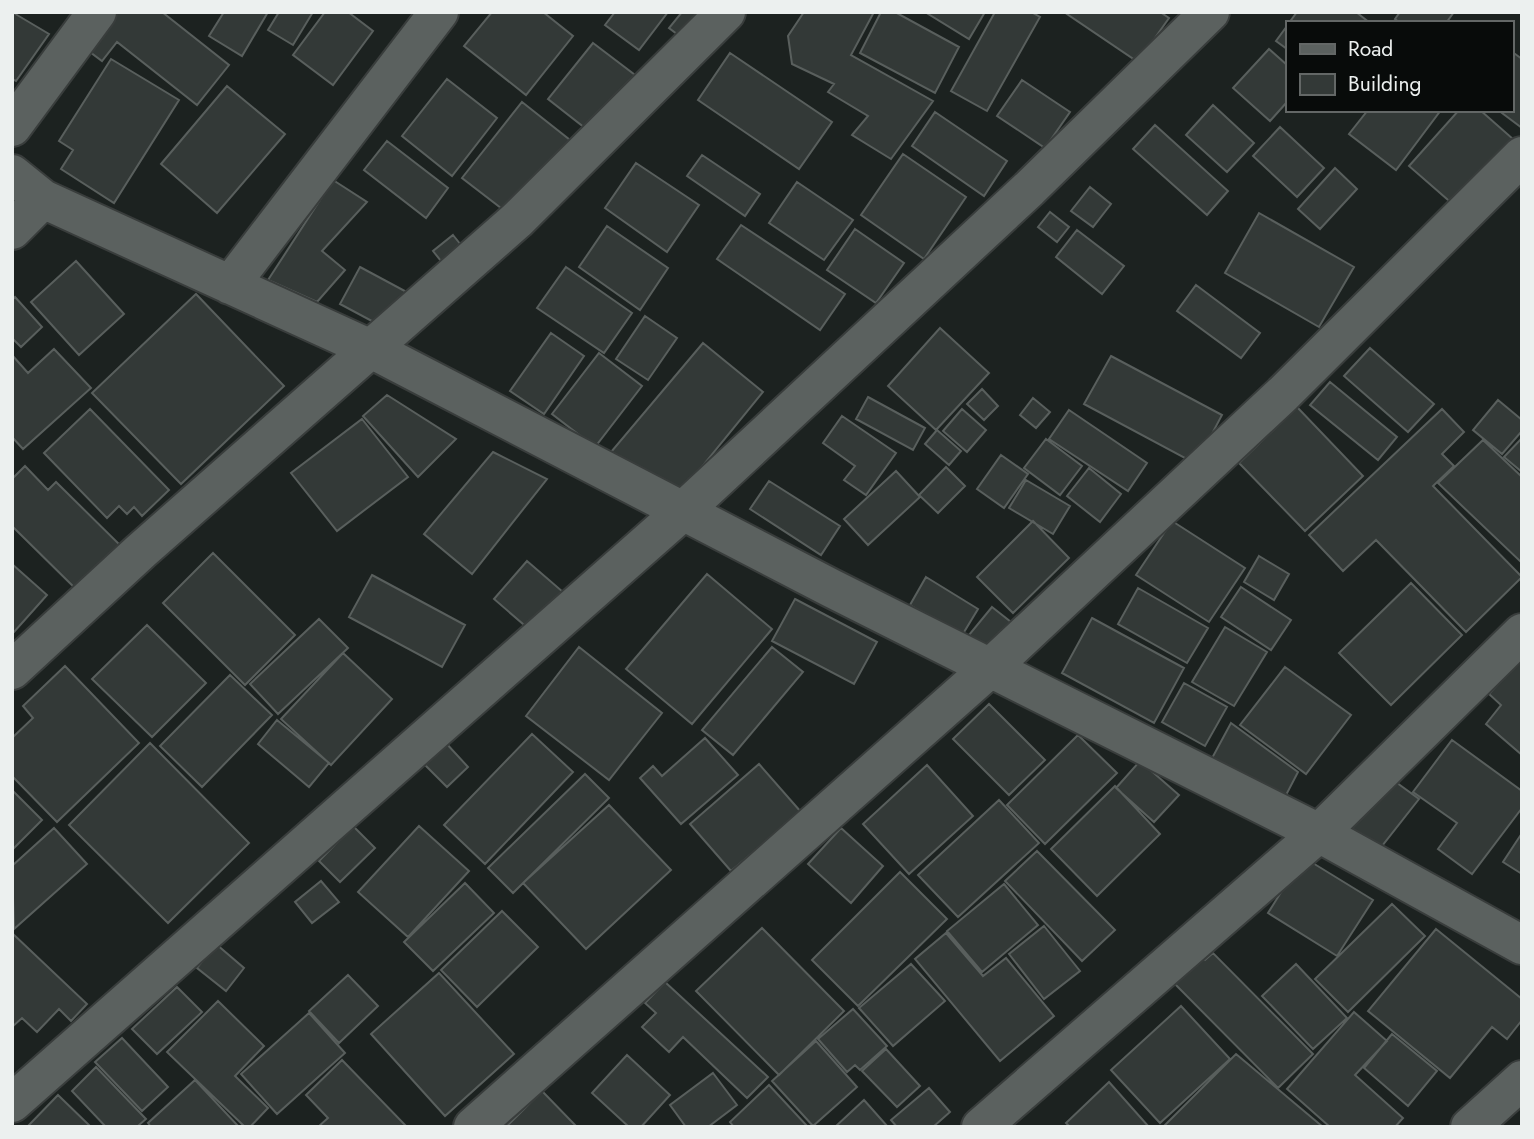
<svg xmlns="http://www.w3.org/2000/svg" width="1534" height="1139" font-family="Jost,sans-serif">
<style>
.building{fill:#333937;stroke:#595f5d;stroke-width:2}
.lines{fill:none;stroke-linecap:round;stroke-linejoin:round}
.minor-casing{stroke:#393d3c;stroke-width:42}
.minor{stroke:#5b615f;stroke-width:38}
</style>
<rect width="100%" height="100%" fill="#1c2220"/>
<path class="building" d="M 12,12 L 49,34 L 16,81 L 12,79 Z
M 115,12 L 162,12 L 229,65 L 197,105 L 117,42 L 102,61 L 86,49 Z
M 224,12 L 268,12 L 242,56 L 209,36 Z
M 279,12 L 313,12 L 293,45 L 268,30 Z
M 325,12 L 348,12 L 373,31 L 333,85 L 293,55 Z
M 492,12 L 543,12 L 573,36 L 526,95 L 464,46 Z
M 615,12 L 668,12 L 639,50 L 605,25 Z
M 682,12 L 712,12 L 689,43 L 669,28 Z
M 804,12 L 874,12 L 851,55 L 933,101 L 891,159 L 852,135 L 868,116 L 828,92 L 834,84 L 792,64 L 788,36 Z
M 881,12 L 895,12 L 959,47 L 935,93 L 860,53 Z
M 925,12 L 985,12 L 969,39 Z
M 995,12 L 1031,12 L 1040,17 L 987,111 L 951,91 Z
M 1069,12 L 1160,12 L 1169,18 L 1138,62 L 1067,14 Z
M 1297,12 L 1356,12 L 1370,23 L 1289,23 Z
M 1400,12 L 1454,12 L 1446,23 L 1400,23 L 1395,19 Z
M 1287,26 L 1287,49 L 1276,41 Z
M 593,43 L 639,78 L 594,135 L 548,99 Z
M 1269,49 L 1287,65 L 1287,102 L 1270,121 L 1233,88 Z
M 1511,51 L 1522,59 L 1522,128 L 1498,110 L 1511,110 Z
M 730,53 L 832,122 L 799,169 L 698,100 Z
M 111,59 L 179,100 L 114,203 L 61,169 L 73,150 L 59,141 Z
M 447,79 L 497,118 L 452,176 L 402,136 Z
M 1022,80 L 1070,112 L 1045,148 L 997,116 Z
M 227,86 L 285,134 L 217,213 L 161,164 Z
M 522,102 L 570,140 L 510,215 L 462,178 Z
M 1213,105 L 1254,143 L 1227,172 L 1186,135 Z
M 1368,110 L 1441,110 L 1396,170 L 1349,134 Z
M 1459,110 L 1480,110 L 1513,139 L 1455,206 L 1409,166 Z
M 935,112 L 1007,161 L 984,196 L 912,146 Z
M 1155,125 L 1228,191 L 1207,215 L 1133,149 Z
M 1280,127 L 1324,168 L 1297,197 L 1253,156 Z
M 387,141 L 448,188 L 426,218 L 364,170 Z
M 903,154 L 966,197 L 924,259 L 861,215 Z
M 702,155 L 760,194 L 745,216 L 687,176 Z
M 636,163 L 699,205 L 667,252 L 605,208 Z
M 1335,168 L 1357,189 L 1320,229 L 1298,209 Z
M 333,180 L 367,202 L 322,251 L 345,270 L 317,302 L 268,280 Z
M 797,182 L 853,220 L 824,260 L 769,223 Z
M 1090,187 L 1111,204 L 1093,227 L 1071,211 Z
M 1050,212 L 1069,227 L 1057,242 L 1038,227 Z
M 1259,213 L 1354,267 L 1319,327 L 1225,273 Z
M 741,225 L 845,294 L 820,330 L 717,259 Z
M 607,226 L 668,268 L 640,310 L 579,267 Z
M 855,229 L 904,263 L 876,303 L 827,270 Z
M 1077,230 L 1124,266 L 1102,294 L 1056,257 Z
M 453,235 L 469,255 L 449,271 L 433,251 Z
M 76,261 L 124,314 L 79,355 L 31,302 Z
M 360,267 L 416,297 L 383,327 L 340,304 Z
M 566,267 L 632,313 L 604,353 L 537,308 Z
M 1196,285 L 1260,333 L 1241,358 L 1177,311 Z
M 196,294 L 284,386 L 181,484 L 92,393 Z
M 15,297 L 42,327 L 21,347 L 12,338 L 12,300 Z
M 645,316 L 677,338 L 648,380 L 616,359 Z
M 940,328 L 989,373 L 936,430 L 888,386 Z
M 551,333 L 584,356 L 544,414 L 510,391 Z
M 703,343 L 763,392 L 679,495 L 611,452 Z
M 1370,348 L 1434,404 L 1408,432 L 1344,376 Z
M 54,349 L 91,388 L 23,449 L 12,437 L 12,355 L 28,373 Z
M 599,353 L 642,386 L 595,447 L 552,414 Z
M 1111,356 L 1222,415 L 1196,464 L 1084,404 Z
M 1330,382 L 1397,437 L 1378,460 L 1310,405 Z
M 982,389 L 998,406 L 984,420 L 967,404 Z
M 387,395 L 456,439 L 418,477 L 363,416 Z
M 868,397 L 925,428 L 913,450 L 856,419 Z
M 1033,398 L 1050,412 L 1036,428 L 1020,415 Z
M 1498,400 L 1522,420 L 1522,431 L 1502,454 L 1473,430 Z
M 1297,407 L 1363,476 L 1305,531 L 1239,463 Z
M 90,409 L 169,490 L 142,516 L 134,507 L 127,514 L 119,506 L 107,518 L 44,453 Z
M 962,409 L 986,430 L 967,452 L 943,431 Z
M 1442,409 L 1464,432 L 1442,454 L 1454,466 L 1433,486 L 1522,577 L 1466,632 L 1376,540 L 1343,571 L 1309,535 Z
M 1069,410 L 1147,463 L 1128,491 L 1049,439 Z
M 842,416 L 896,453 L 866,495 L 844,480 L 855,466 L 823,443 Z
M 362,419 L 408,477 L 337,531 L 291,473 Z
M 937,430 L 961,451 L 949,465 L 925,444 Z
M 1522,438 L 1522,472 L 1504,457 Z
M 1046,439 L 1082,466 L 1060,495 L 1024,468 Z
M 1483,440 L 1522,477 L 1522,563 L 1438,483 Z
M 493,452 L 547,479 L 472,574 L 424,534 Z
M 1001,455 L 1028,474 L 1004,508 L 977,489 Z
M 25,466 L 48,490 L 56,482 L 126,551 L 82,595 L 12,526 L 12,479 Z
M 946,467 L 965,486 L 938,513 L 919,495 Z
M 1089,468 L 1121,494 L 1100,522 L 1067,496 Z
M 896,471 L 920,497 L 868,545 L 844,519 Z
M 1026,480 L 1070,506 L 1053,534 L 1009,508 Z
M 769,481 L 840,526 L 821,555 L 750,509 Z
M 1033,521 L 1069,558 L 1013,613 L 977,577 Z
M 1172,521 L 1245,568 L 1209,622 L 1136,575 Z
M 213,553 L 295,635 L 245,685 L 163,603 Z
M 1259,556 L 1289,574 L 1274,600 L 1244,582 Z
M 527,561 L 563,592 L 530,630 L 494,599 Z
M 12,564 L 47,595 L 14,632 L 12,631 Z
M 707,574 L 772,629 L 692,724 L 626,669 Z
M 372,575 L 465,625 L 442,667 L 349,617 Z
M 926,577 L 978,609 L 961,637 L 910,605 Z
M 1411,583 L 1462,635 L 1391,705 L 1339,653 Z
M 1241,587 L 1291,620 L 1271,650 L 1221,617 Z
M 1138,588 L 1208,628 L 1187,663 L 1118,624 Z
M 795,599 L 877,642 L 854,684 L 772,641 Z
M 992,607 L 1016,626 L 989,660 L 964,641 Z
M 1092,618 L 1184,668 L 1154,723 L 1062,673 Z
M 319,619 L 348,648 L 278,714 L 250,684 Z
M 147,625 L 206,683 L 152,737 L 92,679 Z
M 1225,627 L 1267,652 L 1234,706 L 1192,682 Z
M 579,647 L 662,713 L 609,780 L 526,716 Z
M 772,647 L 803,672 L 733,755 L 702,730 Z
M 343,653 L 392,699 L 331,765 L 281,719 Z
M 1522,656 L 1522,755 L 1486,724 L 1501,705 L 1489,694 Z
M 65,666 L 139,743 L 57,822 L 12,776 L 12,738 L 33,718 L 23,706 Z
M 1285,667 L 1351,715 L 1306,774 L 1240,725 Z
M 230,675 L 272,715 L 202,787 L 160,746 Z
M 1184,683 L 1227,707 L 1205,746 L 1162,722 Z
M 989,704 L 1045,760 L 1009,795 L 953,739 Z
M 277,720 L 329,763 L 309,787 L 258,744 Z
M 1231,723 L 1298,772 L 1284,799 L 1211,760 Z
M 532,734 L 573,772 L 485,864 L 444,825 Z
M 1078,735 L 1117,773 L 1045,844 L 1007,805 Z
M 705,738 L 738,775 L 681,824 L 640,778 L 653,766 L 662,776 Z
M 1452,740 L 1522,791 L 1522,808 L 1472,874 L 1438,849 L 1457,823 L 1413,792 Z
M 445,742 L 468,767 L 447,787 L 423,763 Z
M 150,743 L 249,843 L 168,923 L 69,825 Z
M 1140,761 L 1179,795 L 1154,822 L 1116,788 Z
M 759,764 L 801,812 L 731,871 L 690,824 Z
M 927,765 L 973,816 L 909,874 L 863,824 Z
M 1382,772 L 1419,799 L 1378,851 L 1342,824 Z
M 585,774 L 609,798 L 513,893 L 488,868 Z
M 1115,786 L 1160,834 L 1097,896 L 1051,849 Z
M 12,790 L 42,820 L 12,850 Z
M 999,800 L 1039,843 L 958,917 L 918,875 Z
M 609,805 L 671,870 L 586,949 L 523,883 Z
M 353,826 L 375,848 L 340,882 L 319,861 Z
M 419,826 L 469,871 L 408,937 L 358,892 Z
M 54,828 L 87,864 L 14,929 L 12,866 Z
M 841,828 L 883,866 L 851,903 L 808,864 Z
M 1522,833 L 1522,874 L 1503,862 Z
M 1037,851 L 1115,930 L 1082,961 L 1005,881 Z
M 1303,857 L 1373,900 L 1337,956 L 1268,913 Z
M 900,872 L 947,919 L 858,1006 L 812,960 Z
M 321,881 L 339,902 L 312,923 L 295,902 Z
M 465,883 L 494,913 L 433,971 L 404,942 Z
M 1004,884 L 1038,925 L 982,972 L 947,931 Z
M 1392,904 L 1425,936 L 1348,1012 L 1315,979 Z
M 502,911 L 538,947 L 477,1007 L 441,970 Z
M 1044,926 L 1080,971 L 1044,999 L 1009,954 Z
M 762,928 L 844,1011 L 779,1075 L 696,991 Z
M 1436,929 L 1522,999 L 1522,1020 L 1507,1039 L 1492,1027 L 1450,1078 L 1368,1011 Z
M 12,933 L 87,1004 L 71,1021 L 59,1009 L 37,1032 L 22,1018 L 12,1027 Z
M 946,933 L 983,976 L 1006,958 L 1054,1016 L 1000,1061 L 915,959 Z
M 216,944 L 244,968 L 226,991 L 197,968 Z
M 1193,949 L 1205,960 L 1213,953 L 1313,1054 L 1278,1088 L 1166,975 Z
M 911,964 L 945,1001 L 893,1046 L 859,1008 Z
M 1296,964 L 1347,1018 L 1313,1049 L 1262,996 Z
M 439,973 L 514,1054 L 445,1116 L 371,1034 Z
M 348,975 L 378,1006 L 339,1043 L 309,1011 Z
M 665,982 L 768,1077 L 747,1098 L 683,1037 L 669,1052 L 642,1027 L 656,1013 L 645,1003 Z
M 177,987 L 202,1012 L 157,1054 L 132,1029 Z
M 218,1001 L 264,1046 L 235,1076 L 268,1108 L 250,1127 L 245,1127 L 167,1052 Z
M 1181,1006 L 1230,1059 L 1160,1123 L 1111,1070 Z
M 853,1009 L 887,1046 L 860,1070 L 855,1065 L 847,1072 L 818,1039 Z
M 1354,1012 L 1387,1041 L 1355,1075 L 1403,1118 L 1395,1127 L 1330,1127 L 1287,1089 Z
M 309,1013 L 345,1053 L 277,1114 L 241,1074 Z
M 1392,1034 L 1437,1071 L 1408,1106 L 1364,1068 Z
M 122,1038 L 168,1087 L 142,1111 L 95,1062 Z
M 816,1041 L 857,1087 L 813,1126 L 772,1081 Z
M 886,1049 L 920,1086 L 897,1107 L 862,1071 Z
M 1236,1054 L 1323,1127 L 1163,1127 Z
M 627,1055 L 670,1095 L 641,1127 L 629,1127 L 592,1093 Z
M 342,1060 L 407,1127 L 318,1127 L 328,1118 L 306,1095 Z
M 96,1067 L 146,1119 L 139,1125 L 141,1127 L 106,1127 L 72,1091 Z
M 713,1073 L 737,1105 L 708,1127 L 686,1127 L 670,1105 Z
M 195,1080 L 239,1127 L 151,1127 L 148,1123 Z
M 1109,1082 L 1149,1127 L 1070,1127 L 1066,1123 Z
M 769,1085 L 808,1127 L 734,1127 L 730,1122 Z
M 929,1088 L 950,1112 L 933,1127 L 897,1127 L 891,1120 Z
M 542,1091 L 577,1127 L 506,1127 Z
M 58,1095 L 91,1127 L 27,1127 Z
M 864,1100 L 888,1127 L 835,1127 Z"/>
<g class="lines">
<defs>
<path id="minor" d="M 12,127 L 97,12
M 12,174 L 43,199 L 373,350 L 831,588 L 1319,833 L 1522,945
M 12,230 L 43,199
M 230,285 L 439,12
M 12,670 L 141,551 L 517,220 L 726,12
M 12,1103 L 682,512 L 1029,189 L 1210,12
M 473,1127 L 989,669 L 1283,394 L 1522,156
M 981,1127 L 1319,833 L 1522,633
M 1470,1127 L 1522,1080"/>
</defs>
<use href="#minor" class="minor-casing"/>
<use href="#minor" class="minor"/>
</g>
<rect width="1534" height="1139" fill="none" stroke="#ecf0ef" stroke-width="28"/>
<rect x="1286" y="21" width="228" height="91" fill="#080b0a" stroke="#636766" stroke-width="2"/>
<rect x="1300" y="44" width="35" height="10" fill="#5b615f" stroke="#636766" stroke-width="2"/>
<text x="1348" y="56" font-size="21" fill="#ecf0ef">Road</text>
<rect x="1300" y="74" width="35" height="21" fill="#333937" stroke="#636766" stroke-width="2"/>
<text x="1348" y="91" font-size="21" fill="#ecf0ef">Building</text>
</svg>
